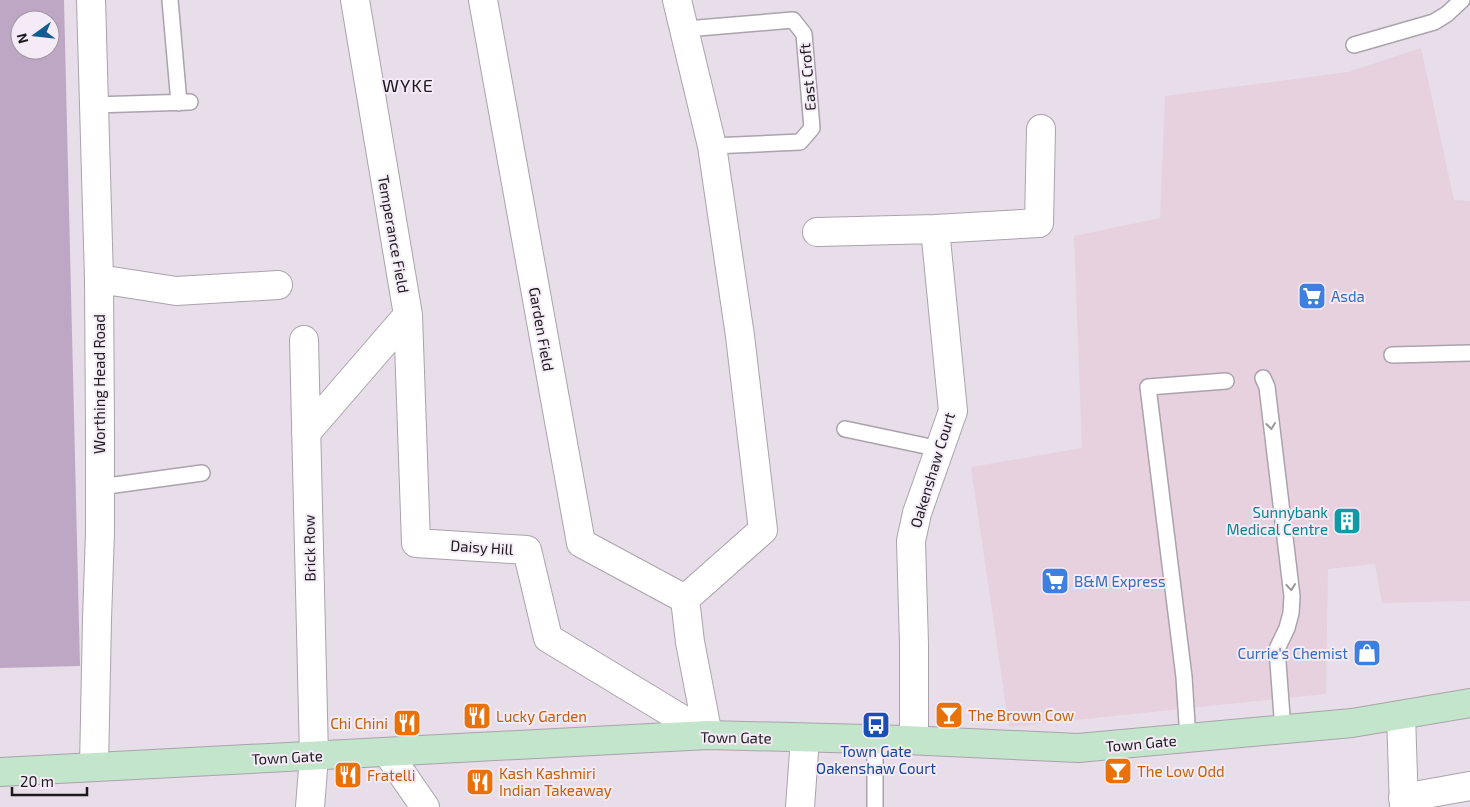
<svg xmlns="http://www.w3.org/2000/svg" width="1470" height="807" font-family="'Exo 2',sans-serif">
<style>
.industrial{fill:#e7d1de}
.green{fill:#bea7c4;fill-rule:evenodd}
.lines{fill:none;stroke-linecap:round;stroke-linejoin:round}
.lane-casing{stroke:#aaa2ac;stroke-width:18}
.street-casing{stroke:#aaa2ac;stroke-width:30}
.secondary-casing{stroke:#aaa2ac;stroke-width:30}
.lane{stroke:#fff;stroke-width:15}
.street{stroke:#fff;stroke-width:28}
.secondary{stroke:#c3e5cb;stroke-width:28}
.oneway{stroke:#99989a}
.labels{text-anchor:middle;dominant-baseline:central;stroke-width:4;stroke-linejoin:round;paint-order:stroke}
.street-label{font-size:15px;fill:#1d1a1e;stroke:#f4ebf7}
.shop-label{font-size:15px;fill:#366cbe;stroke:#f4ebf7;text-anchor:start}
.culture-label{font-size:15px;fill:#0d838f;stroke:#f4ebf7;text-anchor:end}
.food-label{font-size:15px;fill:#c56008;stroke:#f4ebf7;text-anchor:start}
.transit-label{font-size:15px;fill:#164399;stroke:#f4ebf7}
.quarter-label{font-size:18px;letter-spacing:1px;fill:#1d1a1e;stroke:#f4ebf7}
</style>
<rect width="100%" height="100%" fill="#e7dee9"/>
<path class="industrial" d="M 1421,48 L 1454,200 L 1470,201 L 1470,601 L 1382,603 L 1375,564 L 1328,569 L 1326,694 L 1009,727 L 971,467 L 1082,448 L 1074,236 L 1160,218 L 1165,96 L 1348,72 Z"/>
<path class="green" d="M 0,0 L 64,0 L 80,666 L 0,668 ZM 20,20 L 50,20 L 50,50 L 20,50 Z"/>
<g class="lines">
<defs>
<path id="lane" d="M 170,0 L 179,103
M 698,28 L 793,20 L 804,34 L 812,128 L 800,142 L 712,146
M 1354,45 L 1434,22 L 1447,14 L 1462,0
M 94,105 L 190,102
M 1392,355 L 1470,353
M 1263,378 L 1267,387 L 1292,596 L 1291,613 L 1287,628 L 1277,649 L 1283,730
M 845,429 L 940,449
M 100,487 L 202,473
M 1188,739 L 1184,677 L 1148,387 L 1226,381
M 875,807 L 875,739"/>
<path id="street" d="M 91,0 L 99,279 L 100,434 L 100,532 L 97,619 L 94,767
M 483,0 L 581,543 L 685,599 L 763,530 L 740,336 L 712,146 L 677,0
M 935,229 L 1039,223 L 1041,129
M 817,232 L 935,229 L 953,411 L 917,513 L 911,541 L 914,644 L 914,740
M 99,279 L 176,291 L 278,285
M 408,315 L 416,543 L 527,550 L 548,638 L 708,735
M 304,340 L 314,756 L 310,807
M 306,433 L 408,315 L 355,0
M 685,599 L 690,642 L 708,735
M 1401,715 L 1404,807
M 387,752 L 425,807
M 1403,798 L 1470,786
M 800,807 L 805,738"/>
<path id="secondary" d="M 0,772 L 708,735 L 906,740 L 1078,748 L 1352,723 L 1470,703"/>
</defs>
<use href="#lane" class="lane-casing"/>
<use href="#street" class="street-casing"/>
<use href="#secondary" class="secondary-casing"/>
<use href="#lane" class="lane"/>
<use href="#street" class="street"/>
<use href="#secondary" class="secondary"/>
</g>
<defs><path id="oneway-chevron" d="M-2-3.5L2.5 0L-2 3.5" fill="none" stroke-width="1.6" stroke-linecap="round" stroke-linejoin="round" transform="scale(1.25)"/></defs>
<g class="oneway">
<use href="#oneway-chevron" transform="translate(1271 426) rotate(83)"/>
<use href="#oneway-chevron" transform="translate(1291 587) rotate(84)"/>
</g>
<defs>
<symbol id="supermarket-square" viewBox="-11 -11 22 22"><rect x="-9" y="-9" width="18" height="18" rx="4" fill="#3f7fe0" stroke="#f4ebf7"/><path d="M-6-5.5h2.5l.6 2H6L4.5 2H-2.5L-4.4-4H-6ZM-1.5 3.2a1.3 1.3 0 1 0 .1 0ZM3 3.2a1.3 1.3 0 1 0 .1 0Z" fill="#fff"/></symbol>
<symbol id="building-square" viewBox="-11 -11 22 22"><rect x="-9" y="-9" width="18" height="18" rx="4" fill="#0f9aa8" stroke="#f4ebf7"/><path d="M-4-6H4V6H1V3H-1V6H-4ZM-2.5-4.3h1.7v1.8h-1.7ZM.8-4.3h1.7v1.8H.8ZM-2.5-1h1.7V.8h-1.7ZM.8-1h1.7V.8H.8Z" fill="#fff"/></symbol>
<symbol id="shop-square" viewBox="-11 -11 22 22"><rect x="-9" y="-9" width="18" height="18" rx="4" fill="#3f7fe0" stroke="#f4ebf7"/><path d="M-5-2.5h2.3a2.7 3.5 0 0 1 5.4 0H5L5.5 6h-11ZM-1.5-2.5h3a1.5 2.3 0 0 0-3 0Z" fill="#fff"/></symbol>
<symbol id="bar-square" viewBox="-11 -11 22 22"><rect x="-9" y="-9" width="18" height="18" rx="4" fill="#e8710a" stroke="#f4ebf7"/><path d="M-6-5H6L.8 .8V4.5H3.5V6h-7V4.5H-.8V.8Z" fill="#fff"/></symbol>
<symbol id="restaurant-square" viewBox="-11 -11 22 22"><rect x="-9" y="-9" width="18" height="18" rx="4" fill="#e8710a" stroke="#f4ebf7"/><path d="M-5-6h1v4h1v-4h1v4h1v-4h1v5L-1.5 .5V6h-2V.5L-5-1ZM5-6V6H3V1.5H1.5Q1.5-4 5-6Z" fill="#fff"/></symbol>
<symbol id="bus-square" viewBox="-11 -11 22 22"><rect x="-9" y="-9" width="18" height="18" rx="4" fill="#1a4fb4" stroke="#f4ebf7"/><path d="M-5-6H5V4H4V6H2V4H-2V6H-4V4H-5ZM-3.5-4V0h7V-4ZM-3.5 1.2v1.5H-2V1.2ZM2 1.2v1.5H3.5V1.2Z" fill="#fff"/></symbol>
</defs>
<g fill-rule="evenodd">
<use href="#supermarket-square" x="1296" y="280" width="32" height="32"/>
<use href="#building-square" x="1331" y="505" width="32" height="32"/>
<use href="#supermarket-square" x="1039" y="565" width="32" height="32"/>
<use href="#shop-square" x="1351" y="637" width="32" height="32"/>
<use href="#bar-square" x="933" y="699" width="32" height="32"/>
<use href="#restaurant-square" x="461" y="700" width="32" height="32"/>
<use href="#restaurant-square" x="391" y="707" width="32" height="32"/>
<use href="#bus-square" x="860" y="709" width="32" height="32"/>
<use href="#bar-square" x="1102" y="755" width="32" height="32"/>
<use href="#restaurant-square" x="332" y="759" width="32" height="32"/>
<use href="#restaurant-square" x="464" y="766" width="32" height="32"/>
</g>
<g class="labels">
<g class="street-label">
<text transform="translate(807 77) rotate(-95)">East Croft</text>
<text transform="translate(394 234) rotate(80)">Temperance Field</text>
<text transform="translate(542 329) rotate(80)">Garden Field</text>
<text transform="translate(99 384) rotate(-90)">Worthing Head Road</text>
<text transform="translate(932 470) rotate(-73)">Oakenshaw Court</text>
<text transform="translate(482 547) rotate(4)">Daisy Hill</text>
<text transform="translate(309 548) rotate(-91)">Brick Row</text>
<text transform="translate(736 737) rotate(1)">Town Gate</text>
<text transform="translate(1141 743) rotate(-5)">Town Gate</text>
<text transform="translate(287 757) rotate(-3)">Town Gate</text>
</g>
<g class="shop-label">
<text x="1331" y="296">Asda</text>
<text x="1074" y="581">B&amp;M Express</text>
<text x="1348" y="653" text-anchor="end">Currie's Chemist</text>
</g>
<g class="culture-label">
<text x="1328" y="512">Sunnybank<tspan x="1328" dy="17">Medical Centre</tspan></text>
</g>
<g class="food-label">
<text x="968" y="715">The Brown Cow</text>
<text x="496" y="716">Lucky Garden</text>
<text x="388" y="723" text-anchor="end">Chi Chini</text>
<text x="1137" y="771">The Low Odd</text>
<text x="499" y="773">Kash Kashmiri<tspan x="499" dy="17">Indian Takeaway</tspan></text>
<text x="367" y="775">Fratelli</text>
</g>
<g class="transit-label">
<text x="876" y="751">Town Gate<tspan x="876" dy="17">Oakenshaw Court</tspan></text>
</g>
<g class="quarter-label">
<text x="408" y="85">WYKE</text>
</g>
</g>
<g transform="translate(35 35) rotate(255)"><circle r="24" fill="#f4ebf7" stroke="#9e97a0"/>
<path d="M0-4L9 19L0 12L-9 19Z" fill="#145c90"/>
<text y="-8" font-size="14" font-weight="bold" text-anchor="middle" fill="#1d1a1e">N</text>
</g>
<path d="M12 787v8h75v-8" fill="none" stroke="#1d1a1e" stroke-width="2.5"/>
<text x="20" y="787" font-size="15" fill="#1d1a1e" stroke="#f4ebf7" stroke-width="4" paint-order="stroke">20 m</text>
</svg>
